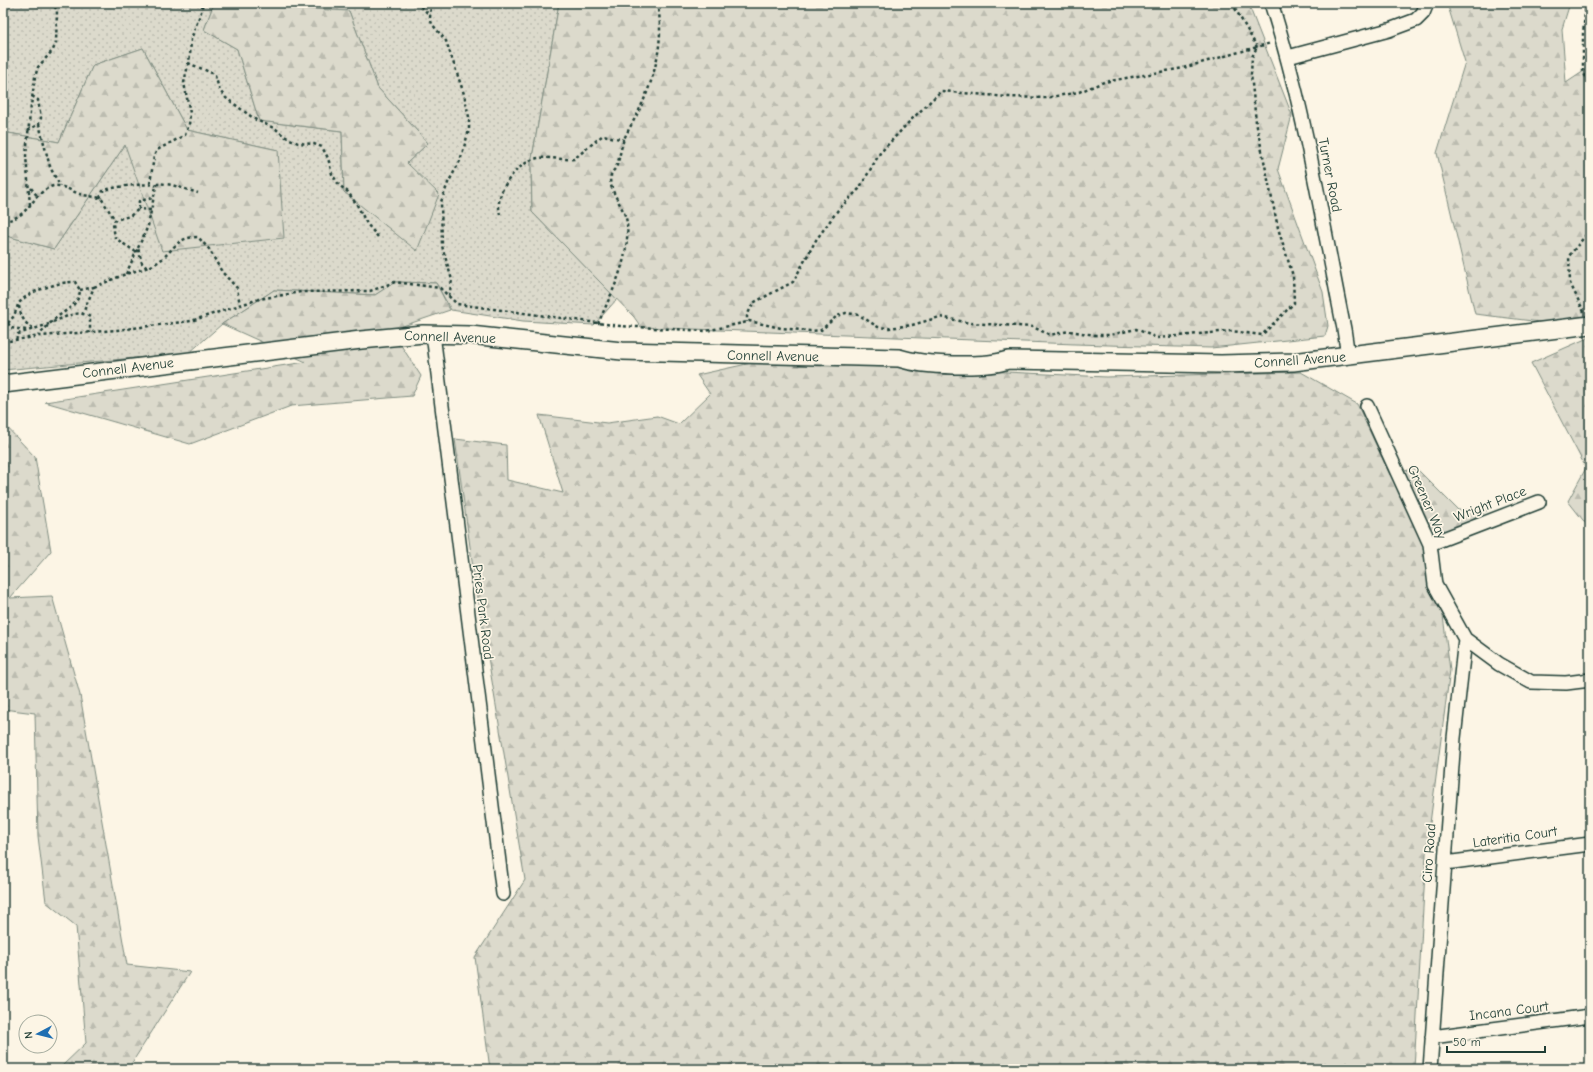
<svg xmlns="http://www.w3.org/2000/svg" width="1593" height="1072" font-family="'Comic Neue',sans-serif">
<style>
.grass{fill:url(#grass-dots);stroke:#7e8c80}
.forest{fill:url(#forest-firs);stroke:#7e8c80}
.lines{fill:none;stroke-linecap:round;stroke-linejoin:round}
.minor-casing{stroke:#1f3d34;stroke-width:16}
.tertiary-casing{stroke:#1f3d34;stroke-width:20}
.path{stroke:#1f3d34;stroke-width:2.5;stroke-dasharray:3 3;stroke-linecap:butt}
.minor{stroke:#fcf5e5;stroke-width:13}
.tertiary{stroke:#fcf5e5;stroke-width:17}
.labels{text-anchor:middle;dominant-baseline:central;stroke-width:3.5;stroke-linejoin:round;paint-order:stroke}
.street-label{font-size:14px;fill:#1f3d34;stroke:#fcf5e5}
</style>
<defs>
<pattern id="grass-dots" width="8" height="8" patternUnits="userSpaceOnUse"><rect width="8" height="8" fill="#dcdacc"/><path d="M2 2h.1M6 6h.1" fill="none" stroke="#bcbcb0" stroke-width="1.8" stroke-linecap="round"/></pattern>
<pattern id="forest-firs" width="22" height="20" patternUnits="userSpaceOnUse"><rect width="22" height="20" fill="#dcdacc"/><path d="M5 1l3.5 6h-7zM16 11l3.5 6h-7z" fill="#bcbcb0"/></pattern>
</defs>
<rect width="100%" height="100%" fill="#fcf5e5"/>
<filter id="ink" filterUnits="userSpaceOnUse"><feTurbulence type="fractalNoise" baseFrequency=".025" numOctaves="2"/><feDisplacementMap in="SourceGraphic" scale="8" xChannelSelector="R" yChannelSelector="G"/><feConvolveMatrix kernelMatrix="1 2 1 2 8 2 1 2 1" color-interpolation-filters="sRGB"/></filter>
<g filter="url(#ink)">
<path class="grass" d="M 3,3 L 214,3 L 204,30 L 237,49 L 259,121 L 342,131 L 344,192 L 407,163 L 428,143 L 378,88 L 349,11 L 296,8 L 290,3 L 559,3 L 531,164 L 532,212 L 617,299 L 594,325 L 523,321 L 451,310 L 436,283 L 395,282 L 375,295 L 274,290 L 222,324 L 189,353 L 3,370 L 3,235 L 54,249 L 125,145 L 278,150 L 187,130 L 143,48 L 93,65 L 59,142 L 3,132 Z"/>
<path class="forest" d="M 214,3 L 290,3 L 296,8 L 349,11 L 378,88 L 428,143 L 407,163 L 439,194 L 417,251 L 344,192 L 342,131 L 259,121 L 237,49 L 204,30 Z
M 559,3 L 1248,3 L 1292,115 L 1278,169 L 1323,292 L 1328,326 L 1325,336 L 1211,348 L 1075,344 L 641,327 L 634,317 L 532,212 L 531,164 Z
M 1447,3 L 1570,3 L 1562,29 L 1566,83 L 1590,67 L 1590,328 L 1475,314 L 1437,153 L 1465,62 Z
M 143,48 L 187,130 L 278,150 L 284,238 L 162,251 L 125,145 L 54,249 L 3,235 L 3,132 L 59,142 L 93,65 Z
M 395,282 L 436,283 L 450,310 L 391,330 L 421,376 L 412,396 L 291,406 L 190,444 L 45,402 L 306,362 L 222,324 L 274,290 L 375,295 Z
M 1590,337 L 1590,529 L 1568,501 L 1586,468 L 1531,363 Z
M 765,360 L 1106,377 L 1301,372 L 1357,404 L 1390,475 L 1416,468 L 1458,510 L 1489,509 L 1423,552 L 1443,616 L 1450,670 L 1426,854 L 1414,1069 L 490,1069 L 475,957 L 525,880 L 472,561 L 455,439 L 506,445 L 507,480 L 563,493 L 539,415 L 607,423 L 657,416 L 679,424 L 710,394 L 697,375 Z
M 3,423 L 35,457 L 51,551 L 10,598 L 52,596 L 80,695 L 127,965 L 190,972 L 128,1069 L 62,1069 L 62,1066 L 86,1043 L 76,926 L 46,902 L 38,836 L 35,713 L 3,709 Z"/>
<g class="lines">
<defs>
<path id="minor" d="M 1271,3 C 1305,109 1322,220 1344,329 L 1348,356
M 1288,57 L 1389,30 L 1416,20 L 1423,13 L 1427,3
M 433,334 L 503,894
M 1367,406 L 1430,544 L 1435,585 L 1465,639 L 1499,664 L 1531,682 L 1566,683 L 1590,680
M 1430,544 L 1539,502
M 1445,863 L 1590,844
M 1432,1037 L 1590,1016
M 1430,1069 L 1454,738 L 1465,639"/>
<path id="tertiary" d="M 3,384 L 361,340 L 423,334 L 470,335 L 622,351 L 899,358 C 923,366 985,368 1008,360 L 1221,364 L 1293,362 L 1590,325"/>
</defs>
<use href="#minor" class="minor-casing"/>
<use href="#tertiary" class="tertiary-casing"/>
<path class="path" d="M 416,3 L 430,15
M 431,3 L 430,18 L 432,24 L 446,41 L 464,94 L 469,117 L 469,130 L 460,161 L 448,183 L 441,202 L 442,246 L 452,280 L 449,296
M 1232,3 L 1257,47 L 1271,43
M 1586,3 L 1583,34 L 1583,72 L 1590,84
M 188,63 L 212,73 L 215,76 L 220,91 L 226,98 L 256,120 L 276,129 L 284,136 L 298,143 L 314,144 L 322,147 L 328,158 L 332,174 L 339,185 L 348,192 L 357,205 L 367,224 L 378,237
M 32,96 L 38,100 L 41,118 L 39,124
M 28,130 L 39,124 L 50,167 L 60,186
M 150,184 L 154,156 L 157,150 L 185,135 L 189,125 L 190,113 L 184,83 L 190,56 L 191,39 L 201,12 L 203,3
M 31,188 L 38,197
M 100,198 L 103,191 C 111,187 149,182 156,186
M 30,205 L 26,156 L 30,113 L 35,77 L 38,67 L 53,50 L 56,43 L 57,10 L 52,3
M 151,210 L 139,209 L 139,201 L 153,198
M 500,215 C 499,211 499,207 499,203 C 500,185 521,160 539,158 C 551,157 562,160 574,159 L 603,135 L 624,140
M 3,221 C 31,218 31,193 53,186 C 62,184 74,193 83,195 C 89,196 95,197 101,198 L 115,220
M 138,248 L 148,226 L 156,186 L 159,183 L 172,185 L 198,193
M 136,252 L 115,238 L 113,224 L 115,220 L 130,216 L 139,209
M 126,274 L 138,248 L 142,263 L 147,268
M 94,287 C 105,283 115,278 126,274 C 137,270 148,269 158,262 C 174,251 175,237 198,237 L 209,249 L 222,272 L 237,288 L 240,305
M 80,290 L 94,287 L 83,313
M 19,306 C 21,316 24,324 34,329 L 49,324
M 1584,312 L 1570,283 L 1569,256 L 1590,230
M 53,322 C 66,317 78,309 90,317 L 90,333
M 8,323 L 11,328 L 27,330
M 598,324 C 612,291 630,260 627,223 C 625,207 606,188 611,175 C 612,171 616,169 617,165 C 620,156 621,147 624,139 C 630,126 637,116 642,104 C 656,74 665,35 657,3
M 3,327 C 9,322 14,318 16,310 C 18,307 17,304 20,302 C 28,291 62,281 75,282 L 80,290 C 79,305 67,309 56,318 C 50,323 44,330 38,336
M 16,340 L 18,334 L 34,329
M 3,342 L 40,336 L 117,330 L 191,321 L 259,299 L 301,292 L 370,291 L 395,282 L 440,288 L 457,304 L 620,326 L 706,331 L 747,322 L 749,321 L 781,328 L 810,331 L 821,330 L 837,316 L 846,313 L 859,315 L 878,327 L 889,328 L 912,325 L 940,317 L 970,323 L 1033,327 L 1050,335 L 1069,331 L 1095,335 L 1110,335 L 1136,329 L 1157,338 L 1231,331 L 1262,335 L 1294,303 L 1293,276 L 1278,228 L 1256,122 L 1251,74 L 1252,57 L 1257,47 L 1183,68 L 1104,82 L 1079,92 L 1046,98 L 1008,97 L 941,91 L 910,121 L 880,153 L 859,189 L 838,210 L 816,240 L 793,282 L 753,303 L 747,316 L 747,322"/>
<use href="#minor" class="minor"/>
<use href="#tertiary" class="tertiary"/>
</g>
</g>
<g class="labels">
<g class="street-label">
<text transform="translate(1330 175) rotate(79)">Turner Road</text>
<text transform="translate(450 337) rotate(2)">Connell Avenue</text>
<text transform="translate(773 356) rotate(1)">Connell Avenue</text>
<text transform="translate(1300 360) rotate(-4)">Connell Avenue</text>
<text transform="translate(128 368) rotate(-7)">Connell Avenue</text>
<text transform="translate(1427 502) rotate(67)">Greener Way</text>
<text transform="translate(1490 504) rotate(-21)">Wright Place</text>
<text transform="translate(483 612) rotate(83)">Pries Park Road</text>
<text transform="translate(1515 837) rotate(-8)">Lateritia Court</text>
<text transform="translate(1429 853) rotate(-86)">Ciro Road</text>
<text transform="translate(1509 1011) rotate(-7)">Incana Court</text>
</g>
</g>
<rect width="1593" height="1072" fill="none" stroke="#fcf5e5" stroke-width="16"/>
<rect x="8" y="8" width="1577" height="1056" fill="none" stroke="#1f3d34" stroke-width="1.5" filter="url(#ink)"/>
<g transform="translate(38 1034) rotate(263)"><circle r="19" fill="#fcf5e5" stroke="#a4ab9e"/>
<path d="M0-3L7 15L0 10L-7 15Z" fill="#1f6fb2"/>
<text y="-6" font-size="11" font-weight="bold" text-anchor="middle" fill="#1f3d34">N</text>
</g>
<path d="M1447 1046v6h98v-6" fill="none" stroke="#1f3d34" stroke-width="2"/>
<text x="1453" y="1046" font-size="12" fill="#1f3d34" stroke="#fcf5e5" stroke-width="3" paint-order="stroke">50 m</text>
</svg>
